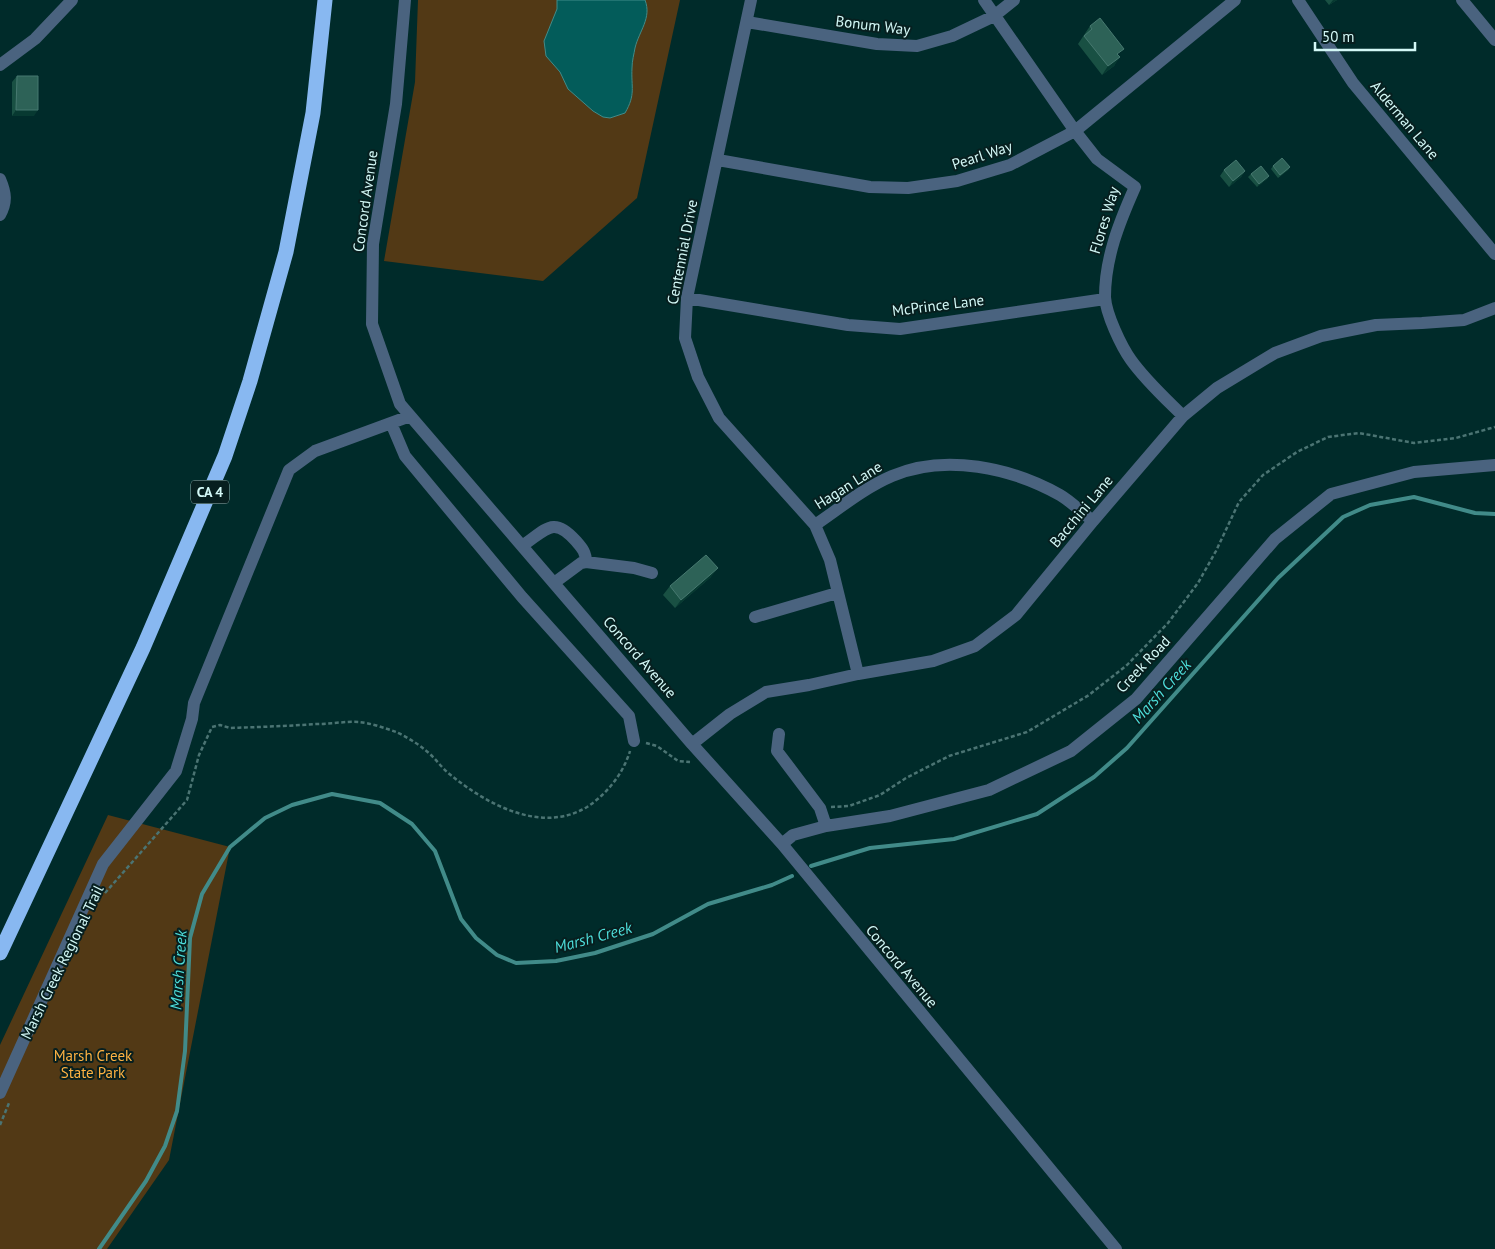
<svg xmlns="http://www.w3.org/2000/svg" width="1495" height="1249" font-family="'PT Sans',sans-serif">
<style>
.green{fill:#523915}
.water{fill:#035c5a;stroke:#418b89}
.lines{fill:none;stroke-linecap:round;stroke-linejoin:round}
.stream{stroke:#418b89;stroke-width:4}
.path{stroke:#4b7473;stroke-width:2.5;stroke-dasharray:4 2.5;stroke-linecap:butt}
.minor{stroke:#4a637f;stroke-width:12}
.highway{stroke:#88b8f1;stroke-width:15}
.wall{fill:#195043}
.shaded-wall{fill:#073931}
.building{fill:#2d6257;stroke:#477970}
.labels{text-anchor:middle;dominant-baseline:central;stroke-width:4;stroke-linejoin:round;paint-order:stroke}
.shield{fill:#071f1f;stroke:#96b7b6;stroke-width:1}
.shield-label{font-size:14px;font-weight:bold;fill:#d3f8f6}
.street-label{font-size:15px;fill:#d3f8f6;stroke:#071f1f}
.park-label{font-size:15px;fill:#feb242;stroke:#071f1f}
.water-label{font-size:16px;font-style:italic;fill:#4dddda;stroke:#071f1f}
</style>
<rect width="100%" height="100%" fill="#002b2a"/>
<path class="green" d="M 418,0 L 680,0 L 637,198 L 543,281 L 384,261 L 415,82 Z
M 108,815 L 230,847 L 169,1160 L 107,1249 L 0,1249 L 0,1045 Z"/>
<path class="water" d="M 557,0 L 645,0 C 652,18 639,31 635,48 C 634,54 632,61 632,68 C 631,88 636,94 625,113 L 610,118 L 603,117 L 593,111 L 568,89 L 560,72 L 546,56 L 544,41 L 557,9 Z"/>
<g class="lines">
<path class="stream" d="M 811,866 L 870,848 L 954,839 L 1037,814 L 1094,777 L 1127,748 L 1278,578 L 1343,517 L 1370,505 L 1414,497 L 1475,513 L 1495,514
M 99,1249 L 146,1181 L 165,1146 L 177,1111 L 185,1051 L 190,938 L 202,894 L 230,847 L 265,818 L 292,805 L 332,794 L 380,803 L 412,824 L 435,851 L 461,919 L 476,938 L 497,955 L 516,963 L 556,961 L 595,953 L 653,934 L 708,904 L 772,885 L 792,876"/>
<path class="path" d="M 646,743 L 657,746 L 678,761 L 690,762
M 831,807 L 849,806 L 880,795 L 906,778 L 949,756 L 1027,732 L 1089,695 L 1127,665 L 1168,623 L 1198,583 L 1216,551 L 1239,502 L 1263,475 L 1297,452 L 1328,437 L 1359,433 L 1414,443 L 1456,438 L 1495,427
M 105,893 L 187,800 L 199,755 L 212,727 L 220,725 L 230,728 C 259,727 288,726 317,724 C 331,724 346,721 359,722 C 370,723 385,728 396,732 C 405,736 417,743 425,750 C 435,757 442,769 452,776 C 488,805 542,834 587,807 C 607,794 623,774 630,751
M 0,1125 L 9,1103"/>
<path class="minor" d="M 405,0 L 396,104 L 373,244 L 372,324 L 400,404 L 692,744 L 782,844 L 1116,1249
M 751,0 L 687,298 L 685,338 L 698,377 L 719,418 L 815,525 L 830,560 L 858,674
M 984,0 L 1075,131 L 1097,159 L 1135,187 C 1119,223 1105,258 1105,297 C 1106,314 1121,346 1131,360 C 1146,381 1165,398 1183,416
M 1298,0 L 1353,83 L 1495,254
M 1462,0 L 1495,40
M 747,22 L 877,44 L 917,46 L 952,36 L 994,16 L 1014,0
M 0,65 L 35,39 L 72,0
M 718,160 L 870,187 L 908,188 L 957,181 L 1010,165 L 1075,131 L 1235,0
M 0,179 C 6,193 7,202 0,215
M 687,298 L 848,325 L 900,329 L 1105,299
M 391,423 L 405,456 L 522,597 L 629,716 L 634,741
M 815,525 C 840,508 864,488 892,476 C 945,453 1012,468 1060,495 C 1072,502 1082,513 1093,521
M 522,546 C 546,530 553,515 576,541 C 582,548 586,552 586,562
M 554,583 L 581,563 L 586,562 L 634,568 L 652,573
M 755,617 L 837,593
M 779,734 L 777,751 L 820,808 L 826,826
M 692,744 L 730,714 L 766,692 L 809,685 L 858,674 L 933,661 L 975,646 L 1016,615 L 1093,521 L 1183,416 L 1217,388 L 1275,353 L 1321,336 L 1376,325 L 1422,323 L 1464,320 L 1495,308
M 782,844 L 793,835 L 826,826 L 890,816 L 989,790 L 1071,751 L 1136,699 L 1275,539 L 1331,494 L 1414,472 L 1495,465
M 0,1093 L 103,864 L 176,771 L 192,719 L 194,703 L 289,470 L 315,451 L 410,416"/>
<path class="highway" d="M 0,953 L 143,648 L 225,456 L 250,381 L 286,252 L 313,113 L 325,0"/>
</g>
<path class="wall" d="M 1325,0 L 1337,0 L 1329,5 Z
M 1090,26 L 1119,56 L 1114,66 L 1102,75 L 1078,44 Z
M 17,76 L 34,116 L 12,116 L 12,82 Z
M 1273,166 L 1290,167 L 1288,170 L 1278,178 L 1271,169 Z
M 1224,170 L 1245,171 L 1241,177 L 1229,187 L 1220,176 Z
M 1251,174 L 1269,176 L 1267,179 L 1257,187 L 1248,177 Z
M 711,577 L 675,608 L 663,595 L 670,586 Z"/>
<path class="shaded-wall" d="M 1333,0 L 1337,0 L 1329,5 Z
M 1120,57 L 1114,66 L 1102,75 L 1108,66 Z
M 16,110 L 38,110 L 34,116 L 12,116 Z
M 1245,171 L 1241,177 L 1229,187 L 1233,181 Z
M 1269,176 L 1267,179 L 1257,187 L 1259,184 Z
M 718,568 L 711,577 L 675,608 L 681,600 Z"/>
<path class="building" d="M 1100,18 L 1124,49 L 1117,54 L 1120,57 L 1108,66 L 1084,36 L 1092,29 L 1090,26 Z
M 17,76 L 38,76 L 38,110 L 16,110 Z
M 1282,158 L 1290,167 L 1280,175 L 1273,166 Z
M 1236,160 L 1245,171 L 1233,181 L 1224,170 Z
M 1261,166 L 1269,176 L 1259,184 L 1251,174 Z
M 706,555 L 718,568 L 681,600 L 670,586 Z"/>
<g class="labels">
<rect class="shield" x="191" y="480.5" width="38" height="23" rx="4"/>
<g class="shield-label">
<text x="210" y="492">CA 4</text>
</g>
<g class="street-label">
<text transform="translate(873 25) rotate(7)">Bonum Way</text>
<text transform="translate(1405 120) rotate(50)">Alderman Lane</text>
<text transform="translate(982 155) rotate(-18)">Pearl Way</text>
<text transform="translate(365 201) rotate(-82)">Concord Avenue</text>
<text transform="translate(1104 220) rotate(-73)">Flores Way</text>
<text transform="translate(682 252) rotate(-79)">Centennial Drive</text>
<text transform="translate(938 305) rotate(-7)">McPrince Lane</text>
<text transform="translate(848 485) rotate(-32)">Hagan Lane</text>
<text transform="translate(1081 511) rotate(-50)">Bacchini Lane</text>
<text transform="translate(640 657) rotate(49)">Concord Avenue</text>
<text transform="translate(1143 664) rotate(-47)">Creek Road</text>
<text transform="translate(62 962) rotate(-64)">Marsh Creek Regional Trail</text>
<text transform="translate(902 966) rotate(50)">Concord Avenue</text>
</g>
<g class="park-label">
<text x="93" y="1055">Marsh Creek<tspan x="93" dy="17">State Park</tspan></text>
</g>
<g class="water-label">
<text transform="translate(1161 691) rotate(-48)">Marsh Creek</text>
<text transform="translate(593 937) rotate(-15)">Marsh Creek</text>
<text transform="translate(178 970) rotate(-86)">Marsh Creek</text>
</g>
</g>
<path d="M1315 42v8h100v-8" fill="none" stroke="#d3f8f6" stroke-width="2.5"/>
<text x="1322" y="42" font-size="15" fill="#d3f8f6" stroke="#071f1f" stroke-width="4" paint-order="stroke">50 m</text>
</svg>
